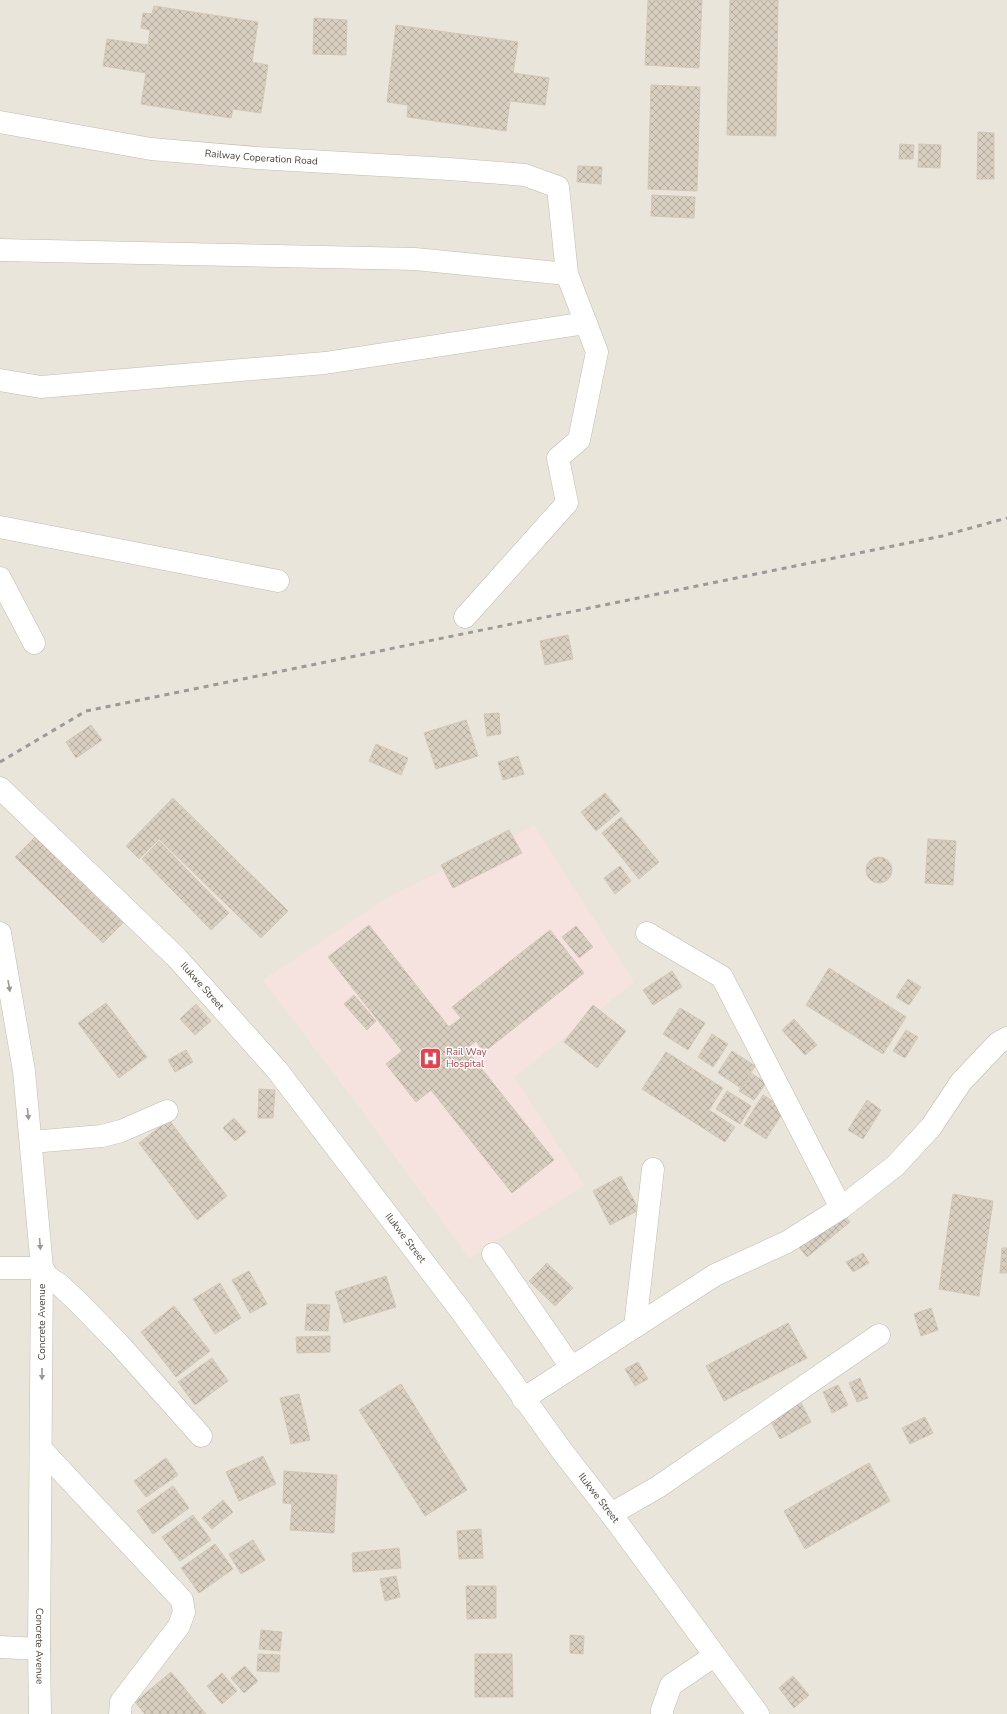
<svg xmlns="http://www.w3.org/2000/svg" width="1007" height="1714" font-family="'Nunito Sans',sans-serif">
<style>
.residential{fill:#eae5da}
.medical{fill:#f6e3e0}
.building{fill:url(#building-cross-hatch);stroke:#d3c7b4}
.lines{fill:none;stroke-linecap:round;stroke-linejoin:round}
.street-casing{stroke:#c2bbae;stroke-width:23}
.street{stroke:#fff;stroke-width:22}
.rail{stroke:#9a9a9a;stroke-width:3;stroke-dasharray:5 5;stroke-linecap:butt}
.oneway{fill:#9c9892}
.labels{text-anchor:middle;dominant-baseline:central;stroke-width:3;stroke-linejoin:round;paint-order:stroke}
.street-label{font-size:10px;fill:#4b4439;stroke:#fff}
.health-label{font-size:10px;fill:#be3a42;stroke:#fff;text-anchor:start}
</style>
<defs>
<pattern id="building-cross-hatch" width="8" height="8" patternUnits="userSpaceOnUse"><rect width="8" height="8" fill="#d8cfc1"/><path d="M0 0l8 8M0 8l8-8" fill="none" stroke="#b1aa9e"/></pattern>
</defs>
<rect width="100%" height="100%" fill="#f6f3ec"/>
<path class="residential" d="M 0,0 L 1007,0 L 1007,1714 L 0,1714 Z"/>
<path class="medical" d="M 534,826 L 634,982 L 514,1077 L 584,1185 L 469,1258 L 356,1103 L 263,980 L 388,897 Z"/>
<path class="building" d="M 648,0 L 702,0 L 699,68 L 645,65 Z
M 730,0 L 778,0 L 776,136 L 727,135 Z
M 154,6 L 258,22 L 252,62 L 268,65 L 261,113 L 233,109 L 231,118 L 141,104 L 146,73 L 103,66 L 107,39 L 148,45 L 150,30 L 141,28 L 143,13 L 152,14 Z
M 314,18 L 347,20 L 346,55 L 313,54 Z
M 396,25 L 518,42 L 513,73 L 549,78 L 545,105 L 510,101 L 506,131 L 407,117 L 408,105 L 387,102 Z
M 651,85 L 700,87 L 697,191 L 648,189 Z
M 978,132 L 994,133 L 994,179 L 977,179 Z
M 900,144 L 914,145 L 913,159 L 899,159 Z
M 919,144 L 941,145 L 940,168 L 918,167 Z
M 578,166 L 602,167 L 601,184 L 577,182 Z
M 652,195 L 695,197 L 694,218 L 651,216 Z
M 568,635 L 573,659 L 545,665 L 540,641 Z
M 499,713 L 501,734 L 487,736 L 484,714 Z
M 466,720 L 478,756 L 436,769 L 424,733 Z
M 91,725 L 102,740 L 76,758 L 66,742 Z
M 376,744 L 408,758 L 401,775 L 369,761 Z
M 518,756 L 524,774 L 503,780 L 498,762 Z
M 605,793 L 620,811 L 596,831 L 581,812 Z
M 173,798 L 288,911 L 261,938 L 159,839 L 139,859 L 126,846 Z
M 621,817 L 659,862 L 639,879 L 602,833 Z
M 509,830 L 522,853 L 453,888 L 441,865 Z
M 35,837 L 123,923 L 103,943 L 15,857 Z
M 928,839 L 956,841 L 953,885 L 925,883 Z
M 159,841 L 229,913 L 211,930 L 142,859 Z
M866 870a13 13 0 1 1 26 0a13 13 0 1 1-26 0Z
M 620,866 L 631,881 L 615,894 L 604,878 Z
M 369,925 L 449,1027 L 461,1018 L 452,1007 L 550,930 L 584,973 L 484,1052 L 476,1041 L 466,1049 L 554,1160 L 512,1193 L 431,1090 L 416,1102 L 386,1064 L 402,1051 L 328,957 Z
M 576,926 L 593,947 L 579,958 L 562,937 Z
M 829,968 L 906,1017 L 883,1054 L 806,1005 Z
M 672,971 L 682,987 L 653,1005 L 643,990 Z
M 908,979 L 921,987 L 909,1005 L 896,997 Z
M 354,995 L 376,1021 L 367,1030 L 344,1004 Z
M 106,1003 L 147,1057 L 119,1078 L 78,1023 Z
M 196,1004 L 211,1021 L 195,1035 L 180,1019 Z
M 593,1005 L 626,1031 L 597,1068 L 564,1042 Z
M 680,1008 L 705,1023 L 688,1050 L 663,1034 Z
M 794,1019 L 817,1045 L 805,1055 L 782,1030 Z
M 906,1030 L 918,1037 L 905,1058 L 893,1051 Z
M 712,1034 L 728,1044 L 713,1067 L 698,1057 Z
M 186,1050 L 193,1062 L 175,1072 L 168,1060 Z
M 732,1051 L 755,1066 L 741,1088 L 718,1073 Z
M 666,1052 L 723,1088 L 709,1110 L 735,1127 L 725,1142 L 642,1089 Z
M 751,1073 L 766,1083 L 754,1100 L 739,1091 Z
M 259,1089 L 275,1090 L 273,1118 L 258,1118 Z
M 727,1091 L 751,1106 L 740,1124 L 716,1109 Z
M 763,1095 L 785,1109 L 766,1139 L 744,1125 Z
M 867,1100 L 881,1110 L 863,1139 L 848,1130 Z
M 234,1118 L 246,1132 L 235,1141 L 223,1128 Z
M 169,1120 L 227,1196 L 197,1220 L 139,1143 Z
M 621,1176 L 639,1210 L 610,1225 L 593,1191 Z
M 953,1194 L 993,1201 L 979,1296 L 939,1289 Z
M 839,1209 L 850,1222 L 807,1257 L 796,1243 Z
M 1002,1248 L 1007,1248 L 1007,1273 L 1000,1273 Z
M 863,1253 L 869,1263 L 853,1272 L 846,1262 Z
M 547,1263 L 573,1288 L 555,1306 L 529,1281 Z
M 249,1271 L 267,1304 L 250,1313 L 232,1280 Z
M 386,1276 L 396,1307 L 344,1323 L 335,1292 Z
M 220,1283 L 241,1318 L 215,1334 L 193,1299 Z
M 307,1304 L 330,1305 L 328,1331 L 305,1330 Z
M 174,1306 L 210,1351 L 176,1377 L 141,1332 Z
M 931,1308 L 938,1330 L 921,1336 L 914,1314 Z
M 788,1323 L 807,1358 L 724,1401 L 706,1366 Z
M 330,1336 L 330,1352 L 297,1353 L 296,1337 Z
M 212,1358 L 228,1381 L 195,1405 L 178,1382 Z
M 638,1362 L 648,1379 L 635,1386 L 625,1369 Z
M 860,1378 L 868,1398 L 857,1402 L 849,1383 Z
M 401,1384 L 467,1490 L 425,1516 L 359,1410 Z
M 838,1385 L 848,1405 L 832,1413 L 823,1392 Z
M 299,1394 L 310,1440 L 291,1444 L 280,1398 Z
M 800,1401 L 811,1422 L 780,1439 L 769,1418 Z
M 925,1417 L 933,1433 L 910,1444 L 902,1428 Z
M 263,1456 L 276,1484 L 239,1501 L 226,1472 Z
M 166,1458 L 178,1475 L 146,1497 L 134,1481 Z
M 869,1463 L 890,1501 L 805,1549 L 784,1511 Z
M 284,1471 L 337,1475 L 334,1533 L 290,1530 L 292,1504 L 283,1503 Z
M 173,1486 L 189,1508 L 153,1534 L 137,1511 Z
M 223,1500 L 233,1512 L 212,1529 L 202,1518 Z
M 193,1515 L 211,1540 L 180,1561 L 162,1537 Z
M 481,1529 L 483,1558 L 459,1559 L 457,1531 Z
M 253,1540 L 265,1560 L 241,1574 L 229,1554 Z
M 215,1544 L 233,1569 L 199,1593 L 181,1568 Z
M 399,1548 L 401,1568 L 353,1572 L 352,1553 Z
M 396,1576 L 400,1597 L 385,1601 L 380,1579 Z
M 466,1586 L 496,1586 L 496,1618 L 467,1619 Z
M 261,1630 L 282,1632 L 280,1651 L 259,1649 Z
M 570,1635 L 584,1636 L 583,1654 L 570,1653 Z
M 258,1654 L 280,1655 L 279,1672 L 257,1671 Z
M 475,1654 L 512,1654 L 513,1697 L 475,1697 Z
M 245,1666 L 258,1681 L 244,1693 L 231,1678 Z
M 171,1672 L 206,1714 L 145,1714 L 135,1702 Z
M 222,1673 L 237,1691 L 222,1704 L 207,1686 Z
M 793,1676 L 809,1695 L 794,1708 L 779,1688 Z"/>
<g class="lines">
<defs>
<g id="street">
<path id="s1" d="M 0,122 L 151,149 L 257,158 L 449,169 L 525,175 L 558,187 L 567,274 L 597,352 L 579,440 L 558,458 L 567,503 L 465,617"/>
<path d="M 0,250 L 415,259 L 567,274"/>
<path d="M 0,380 L 41,387 L 325,363 L 586,323"/>
<path d="M 0,527 L 278,581"/>
<path d="M 0,578 L 34,643"/>
<path id="s2" d="M 0,788 L 177,958 L 277,1070 L 461,1311 L 562,1451 L 611,1514 L 758,1714"/>
<path id="s3" d="M 0,933 L 24,1071 L 42,1268 L 39,1649 L 40,1714"/>
<path d="M 647,933 L 722,977 L 841,1208"/>
<path d="M 31,1142 L 102,1136 L 121,1131 L 167,1111"/>
<path d="M 493,1254 L 571,1367"/>
<path d="M 0,1268 L 42,1268 L 48,1277 L 60,1285 L 79,1303 L 118,1343 L 201,1436"/>
<path d="M 635,1327 L 653,1169"/>
<path d="M 523,1399 L 715,1275 L 787,1242 L 841,1208 L 895,1166 L 931,1127 L 961,1082 L 998,1043 L 1007,1038"/>
<path d="M 42,1450 L 182,1600 L 184,1612 L 179,1626 L 121,1702 L 120,1714"/>
<path d="M 611,1514 L 658,1487 L 879,1335"/>
<path d="M 0,1647 L 39,1649"/>
<path d="M 662,1714 L 662,1710 L 671,1685 L 714,1656"/>
</g>
</defs>
<use href="#street" class="street-casing"/>
<use href="#street" class="street"/>
<path class="rail" d="M 0,762 L 86,711 L 942,536 L 1007,518"/>
</g>
<defs><path id="oneway-solid" d="M-6-.8H1V-3.2L6.5 0L1 3.2V.8H-6Z"/></defs>
<g class="oneway">
<use href="#oneway-solid" transform="translate(9 986) rotate(80)"/>
<use href="#oneway-solid" transform="translate(28 1114) rotate(84)"/>
<use href="#oneway-solid" transform="translate(40 1244) rotate(85)"/>
<use href="#oneway-solid" transform="translate(42 1374) rotate(90)"/>
</g>
<defs>
<symbol id="hospital-square" viewBox="-11 -11 22 22"><rect x="-9" y="-9" width="18" height="18" rx="4" fill="#e0444e" stroke="#fff"/><path d="M-5-5h3v3.5h4V-5h3V5h-3V1.5h-4V5h-3Z" fill="#fff"/></symbol>
</defs>
<g fill-rule="evenodd">
<use href="#hospital-square" x="418" y="1046" width="25" height="25"/>
</g>
<g class="labels">
<g class="street-label">
<text stroke="none"><textPath href="#s1" startOffset="264">Railway Coperation Road</textPath></text>
<text stroke="none"><textPath href="#s2" startOffset="283">Ilukwe Street</textPath></text>
<text stroke="none"><textPath href="#s2" startOffset="607">Ilukwe Street</textPath></text>
<text transform="translate(42 1322) rotate(-90)">Concrete Avenue</text>
<text stroke="none"><textPath href="#s2" startOffset="931">Ilukwe Street</textPath></text>
<text stroke="none"><textPath href="#s3" startOffset="716">Concrete Avenue</textPath></text>
</g>
<g class="health-label">
<text x="446" y="1052">Rail Way<tspan x="446" dy="12">Hospital</tspan></text>
</g>
</g>
</svg>
